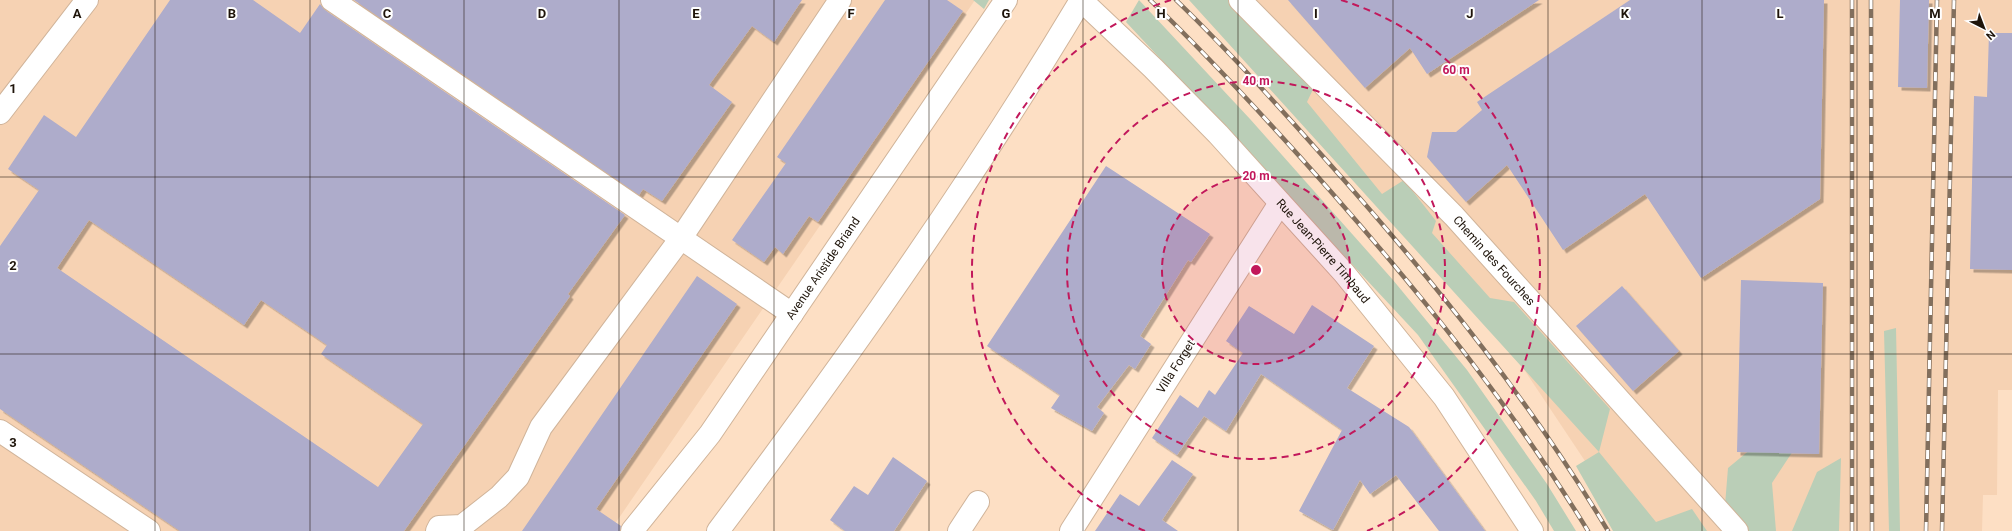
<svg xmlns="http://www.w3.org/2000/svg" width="2012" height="531" font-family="Roboto,sans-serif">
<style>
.built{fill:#f6d2b3}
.green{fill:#baceb7}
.building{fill:#aeaccb;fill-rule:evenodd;filter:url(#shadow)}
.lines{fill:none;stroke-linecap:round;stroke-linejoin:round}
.minor-casing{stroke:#d0b49a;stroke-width:24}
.major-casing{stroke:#d0b49a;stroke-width:24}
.minor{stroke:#fff;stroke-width:22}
.major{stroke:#fff;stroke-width:22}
.rail-casing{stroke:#826f5d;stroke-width:4.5}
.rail{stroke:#fff;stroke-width:3;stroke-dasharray:9;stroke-linecap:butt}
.grid{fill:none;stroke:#1e140a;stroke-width:1;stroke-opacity:0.55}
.ring{fill:none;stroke:#c2185b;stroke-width:2;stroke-dasharray:7 5}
.labels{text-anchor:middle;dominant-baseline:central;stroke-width:4;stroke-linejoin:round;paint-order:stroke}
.street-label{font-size:12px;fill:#1e140a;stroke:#fff}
.grid-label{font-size:13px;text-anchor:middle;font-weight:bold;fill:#1e140a;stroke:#fff;stroke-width:4;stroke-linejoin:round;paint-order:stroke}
.centre{fill:#c2185b;stroke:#fff;stroke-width:2}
.ring-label{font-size:12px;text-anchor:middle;font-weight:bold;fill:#c2185b;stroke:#fff;stroke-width:4;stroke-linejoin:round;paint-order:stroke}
</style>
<defs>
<filter id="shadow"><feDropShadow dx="3.5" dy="3.5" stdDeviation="0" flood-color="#0004"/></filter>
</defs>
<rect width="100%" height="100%" fill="#fddfc4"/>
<path class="built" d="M 0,0 L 975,0 L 610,531 L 0,531 Z
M 1202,0 L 2012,0 L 2012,390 L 1998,390 L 1997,495 L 1983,495 L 1982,531 L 1628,531 L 1611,500 L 1523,368 Z"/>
<path class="green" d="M 973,0 L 989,0 L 984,9 Z
M 1139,0 L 1250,119 L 1393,280 L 1467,370 L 1547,484 L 1576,531 L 1554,531 L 1536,501 L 1418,335 L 1126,22 Z
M 1189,0 L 1239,0 L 1316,83 L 1307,102 L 1382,194 L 1404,180 L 1436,221 L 1432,233 L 1490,298 L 1514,302 L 1610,409 L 1599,452 L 1656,522 L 1692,509 L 1707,531 L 1613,531 L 1576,466 L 1599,452 Z
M 1896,328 L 1900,531 L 1889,531 L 1884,331 Z
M 1757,444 L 1793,451 L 1772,483 L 1776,531 L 1739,531 L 1725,505 L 1728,468 Z
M 1841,458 L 1839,531 L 1792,531 L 1817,472 Z"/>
<path class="building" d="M 170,0 L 253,0 L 300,33 L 320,4 L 325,10 L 625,215 L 568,294 L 570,296 L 404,531 L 180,531 L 0,409 L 0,246 L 39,190 L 8,169 L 44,115 L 76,137 ZM 89,220 L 244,325 L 261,300 L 327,345 L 321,354 L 423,424 L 378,487 L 57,268 Z
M 354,0 L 802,0 L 774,42 L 752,26 L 709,85 L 732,102 L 662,201 L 643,189 L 639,195 Z
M 885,0 L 947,0 L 963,11 L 818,222 L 809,216 L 783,254 L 775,247 L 764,262 L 732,240 L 786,163 L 777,157 Z
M 1288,0 L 1539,0 L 1427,74 L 1410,48 L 1365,88 Z
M 1630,0 L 1824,0 L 1820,199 L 1701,278 L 1645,194 L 1563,250 L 1507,165 L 1466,202 L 1427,157 L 1432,132 L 1456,132 L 1482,110 L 1477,102 Z
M 1900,0 L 1929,0 L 1927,88 L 1898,87 Z
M 1989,33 L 2012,33 L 2012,270 L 1970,269 L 1974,96 L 1987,97 Z
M 1106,166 L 1210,234 L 1191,262 L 1188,260 L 1140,336 L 1151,344 L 1135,369 L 1129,365 L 1097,407 L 1104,413 L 1092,431 L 1051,408 L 1060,395 L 987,346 Z
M 697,276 L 737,304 L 596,509 L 621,526 L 620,531 L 522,531 Z
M 1741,280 L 1823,283 L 1819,454 L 1737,452 Z
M 1622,286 L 1679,351 L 1633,391 L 1576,326 Z
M 1312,305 L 1374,346 L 1347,388 L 1409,427 L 1485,531 L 1439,531 L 1396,475 L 1370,494 L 1360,480 L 1333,530 L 1299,511 L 1342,430 L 1261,374 L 1226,431 L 1204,416 L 1177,455 L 1152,438 L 1180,395 L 1198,408 L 1209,390 L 1215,395 L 1243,353 L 1226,341 L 1249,306 L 1294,334 Z
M 893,457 L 927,481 L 894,531 L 845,531 L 830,520 L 854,486 L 868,495 Z
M 1172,460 L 1193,474 L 1162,520 L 1178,531 L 1095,531 L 1120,494 L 1139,506 Z"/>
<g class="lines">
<defs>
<g id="minor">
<path d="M 332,0 L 792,314"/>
<path id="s1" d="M 1081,0 L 1153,68 L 1218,134 L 1344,273 L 1444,397 L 1532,531"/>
<path id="s2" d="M 1240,0 L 1454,216 L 1737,531"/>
<path d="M 0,113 L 87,0"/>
<path d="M 0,431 L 149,531"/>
<path d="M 437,531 L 439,527 L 462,526 L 499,497 L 518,477 L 541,427 L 681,238 L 840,0"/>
<path id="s3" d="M 632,531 L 710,434 L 1006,0"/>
<path d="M 959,531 L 978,502"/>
<path id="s4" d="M 1071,531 L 1280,203"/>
</g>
<path id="major" d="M 718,531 C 847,360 971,184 1081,0"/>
</defs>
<use href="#minor" class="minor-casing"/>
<use href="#major" class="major-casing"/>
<use href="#minor" class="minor"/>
<use href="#major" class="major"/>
<defs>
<path id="rail" d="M 1150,0 C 1214,62 1274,127 1333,194 C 1426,300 1514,410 1588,531
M 1176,0 C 1235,57 1289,118 1343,179 C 1440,289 1532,404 1608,531
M 1871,0 L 1872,531
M 1852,531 L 1852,0
M 1926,531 L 1937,0
M 1942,531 L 1954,0"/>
</defs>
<use href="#rail" class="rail-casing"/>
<use href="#rail" class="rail"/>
</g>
<path class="grid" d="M 155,0 L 155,531M 310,0 L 310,531M 464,0 L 464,531M 619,0 L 619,531M 774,0 L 774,531M 929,0 L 929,531M 1083,0 L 1083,531M 1238,0 L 1238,531M 1393,0 L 1393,531M 1548,0 L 1548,531M 1702,0 L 1702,531M 1857,0 L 1857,531M 0,177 L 2012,177M 0,354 L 2012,354"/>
<circle cx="1256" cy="270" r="94" fill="#c2185b" fill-opacity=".12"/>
<g class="ring">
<circle cx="1256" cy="270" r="94"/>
<circle cx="1256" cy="270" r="189"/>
<path d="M1145 531A283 283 0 0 1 1171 0M1341 0A283 283 0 0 1 1367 531"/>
</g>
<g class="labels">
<g class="street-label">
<text stroke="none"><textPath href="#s1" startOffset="349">Rue Jean-Pierre Timbaud</textPath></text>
<text stroke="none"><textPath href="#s2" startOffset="364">Chemin des Fourches</textPath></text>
<text stroke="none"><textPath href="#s3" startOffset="325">Avenue Aristide Briand</textPath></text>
<text stroke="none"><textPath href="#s4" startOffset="195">Villa Forget</textPath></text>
</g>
</g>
<g class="grid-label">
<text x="77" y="18">A</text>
<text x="232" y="18">B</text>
<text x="387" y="18">C</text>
<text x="542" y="18">D</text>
<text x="696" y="18">E</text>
<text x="851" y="18">F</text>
<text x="1006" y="18">G</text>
<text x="1161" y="18">H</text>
<text x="1316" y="18">I</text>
<text x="1470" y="18">J</text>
<text x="1625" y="18">K</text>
<text x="1780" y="18">L</text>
<text x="1935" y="18">M</text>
<text x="13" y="93">1</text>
<text x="13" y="270">2</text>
<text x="13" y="447">3</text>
</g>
<circle cx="1256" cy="270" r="6" class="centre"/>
<g class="ring-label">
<text x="1456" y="74">60 m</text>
<text x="1256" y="85">40 m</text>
<text x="1256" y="180">20 m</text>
</g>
<g transform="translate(1984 28) rotate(138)" stroke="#ffffff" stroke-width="3" paint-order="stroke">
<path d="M0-3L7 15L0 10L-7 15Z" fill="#1e140a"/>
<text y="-6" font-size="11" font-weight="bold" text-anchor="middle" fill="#1e140a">N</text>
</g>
</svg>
